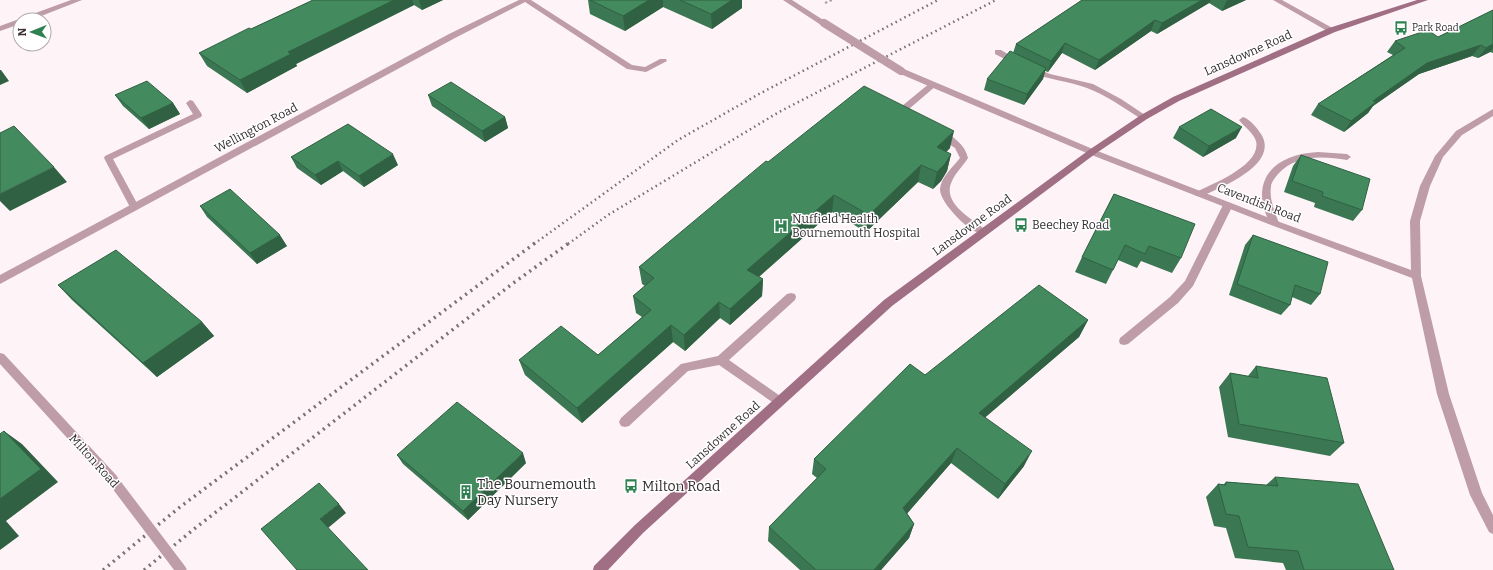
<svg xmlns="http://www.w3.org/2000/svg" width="1493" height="570" font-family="Bitter,serif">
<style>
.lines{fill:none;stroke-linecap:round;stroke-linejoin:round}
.path{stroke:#a9a0a3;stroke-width:2;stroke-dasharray:2.5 2.5;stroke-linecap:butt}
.service{fill:#be9ca8;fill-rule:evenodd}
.minor{fill:#be9ca8;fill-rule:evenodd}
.tertiary{fill:#be9ca8;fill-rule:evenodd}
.secondary{fill:#a06f83;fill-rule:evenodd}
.rail-far1{stroke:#787074;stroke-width:2.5;stroke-dasharray:1.5 3.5;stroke-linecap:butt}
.rail{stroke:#787074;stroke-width:3.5;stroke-dasharray:2 4.5;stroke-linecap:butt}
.minor-bridge-far1{stroke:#be9ca8;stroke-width:8}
.minor-bridge{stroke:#be9ca8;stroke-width:11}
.wall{fill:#3a7752}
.shaded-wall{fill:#306142}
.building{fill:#448a5f;stroke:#306142}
.labels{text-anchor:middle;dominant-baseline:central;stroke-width:3;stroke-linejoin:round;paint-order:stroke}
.far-poi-label{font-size:10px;fill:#352e31;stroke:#fff;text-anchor:start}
.street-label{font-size:12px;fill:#352e31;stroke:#fff}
.poi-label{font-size:12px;fill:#352e31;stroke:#fff;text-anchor:start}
.near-poi-label{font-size:14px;fill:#352e31;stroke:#fff;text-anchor:start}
</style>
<rect width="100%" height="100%" fill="#fef4f8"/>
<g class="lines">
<path class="path" d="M 825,3 L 832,0"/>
<path class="service" d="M 522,0 L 531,0 L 632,65 L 645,67 L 660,59 L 666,59 L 667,61 L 646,72 L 627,69 Z
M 1273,0 L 1282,0 L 1336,30 L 1335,32 L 1329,32 Z
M 995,50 L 1001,50 L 1021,62 L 1020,64 L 1014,64 L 995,54 Z
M 1030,68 L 1036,68 L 1050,74 L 1093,84 L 1121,99 L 1148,117 L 1147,119 L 1141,119 C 1124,108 1106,95 1087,88 C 1069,81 1049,80 1030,72 Z
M 930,83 L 936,83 L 937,85 L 909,109 L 911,114 L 915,117 L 914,119 L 911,120 L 904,117 L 901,108 L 902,106 Z
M 190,100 L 193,101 L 201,113 L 202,115 L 201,117 L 113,159 L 139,207 L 137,209 L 131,209 L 104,158 L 105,156 L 193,114 L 186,103 Z
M 1243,117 C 1250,119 1257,128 1261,134 C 1280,164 1222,187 1202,196 L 1196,196 L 1194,194 L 1196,192 C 1212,184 1262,165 1256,141 C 1253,132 1244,127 1239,120 Z
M 940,131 C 953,135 965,145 968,158 C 963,166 956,172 952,181 C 941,203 972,219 986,230 L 988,232 L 986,234 C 974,238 939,203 940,189 C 941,177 953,167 960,158 L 955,148 L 937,136 L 936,134 L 937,132 Z
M 1318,152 L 1347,154 L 1351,157 L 1347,160 C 1323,156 1296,154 1278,174 C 1275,178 1271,182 1271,187 C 1269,199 1275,212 1279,223 L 1277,225 L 1271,225 C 1247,181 1274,154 1318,152 Z
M 1228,202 L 1233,205 L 1193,286 L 1178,303 L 1128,344 L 1124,345 L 1120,344 L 1119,341 L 1120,338 L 1170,297 L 1185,281 L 1223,205 Z
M 791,293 L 795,294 L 796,297 L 795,300 L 729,360 L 783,398 L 785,401 L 783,404 L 779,406 L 775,404 L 719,365 L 688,371 L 629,426 L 625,427 L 621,426 L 619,422 L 621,418 L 681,364 L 718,356 L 787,294 Z"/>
<path class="minor" d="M 71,0 L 82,0 L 31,20 L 20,20 L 20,24 L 0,31 L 0,26 Z
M 783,0 L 792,0 L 828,23 L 824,25 L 821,25 Z
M 898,69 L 904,69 L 1095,150 L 1277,221 L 1411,270 L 1410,221 L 1420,186 L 1435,156 L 1456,131 L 1493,109 L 1493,116 L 1462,135 L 1443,157 L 1430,186 L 1420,221 L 1421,276 L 1449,394 L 1482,493 L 1493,515 L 1493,534 L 1489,532 L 1470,495 L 1437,394 L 1412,278 L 1271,225 L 1089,154 L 898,73 Z
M 0,353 L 4,354 L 116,475 L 118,479 L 116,483 L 112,484 L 108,483 L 0,364 Z"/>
<path class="tertiary" d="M 519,0 L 529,0 L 455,38 L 0,284 L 0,275 L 449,34 Z"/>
<path class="secondary" d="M 1417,0 L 1428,0 L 1335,32 L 1179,101 L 1147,119 L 1095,154 L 892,306 L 643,533 L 608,570 L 593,570 L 594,566 L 635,525 L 884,300 L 1089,150 L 1141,115 L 1173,97 L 1329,28 Z"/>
<path class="rail-far1" d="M 534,244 L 678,140 L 759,94 L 938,0
M 568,244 L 608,215 L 779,112 L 996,0"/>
<path class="rail" d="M 103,570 L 180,507 L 535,243
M 144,570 L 194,529 L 512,284 L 569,243"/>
<path class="minor-bridge-far1" d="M 824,23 L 901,71"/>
<path class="minor-bridge" d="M 112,479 L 181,570"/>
</g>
<path class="wall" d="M 313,0 L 443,0 L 422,10 L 414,5 L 296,64 L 297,66 L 247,93 L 207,66 L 199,53 Z
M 588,0 L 742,0 L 742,8 L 712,29 L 663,7 L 625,31 L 590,14 Z
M 1082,0 L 1246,0 L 1222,11 L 1209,3 L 1157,34 L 1151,31 L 1095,70 L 1062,53 L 1048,72 L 1045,71 L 1043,79 L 1024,105 L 984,90 L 987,79 L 1013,53 L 1016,44 Z
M 1493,10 L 1493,53 L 1490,52 L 1478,58 L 1472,56 L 1419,74 L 1373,106 L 1368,113 L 1344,132 L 1311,115 L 1318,104 L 1393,55 L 1387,52 L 1395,41 L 1438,37 Z
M 115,95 L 173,103 L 180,114 L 149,129 L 123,106 Z
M 428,95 L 505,117 L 508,128 L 485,142 L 432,106 Z
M 1179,127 L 1236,138 L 1203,157 L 1173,138 Z
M 950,148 L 946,152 L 951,154 L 947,171 L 941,181 L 933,189 L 918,182 L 866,232 L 832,212 L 759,277 L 763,279 L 762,296 L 730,325 L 720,318 L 685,351 L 673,342 L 582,423 L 525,375 L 519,360 L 598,355 L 642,317 L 636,313 L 633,296 L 645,286 L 642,284 L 639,267 L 768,162 Z
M 1301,155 L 1362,210 L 1353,221 L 1314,207 L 1315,203 L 1284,192 L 1293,166 Z
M 291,157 L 398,165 L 364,187 L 343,171 L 321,185 L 297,168 Z
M 1114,194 L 1181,258 L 1172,273 L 1141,261 L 1137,268 L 1118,260 L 1106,284 L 1075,272 L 1082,257 Z
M 200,206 L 287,246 L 257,264 L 207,217 Z
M 1253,235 L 1320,294 L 1311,305 L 1292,297 L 1290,305 L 1281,315 L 1229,295 L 1245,245 Z
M 58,285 L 202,322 L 214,336 L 157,377 L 72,300 Z
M 1088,320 L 1079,337 L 985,417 L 1024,466 L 998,499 L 951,463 L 907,513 L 914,524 L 909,538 L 881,570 L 800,570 L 768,541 L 769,527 L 817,478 L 812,474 L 814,459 L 925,375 Z
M 1256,366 L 1344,443 L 1330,456 L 1228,437 L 1219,387 L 1230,373 L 1248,376 Z
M 397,455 L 526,463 L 468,520 L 403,464 Z
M 1275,477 L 1394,570 L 1286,570 L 1283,563 L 1235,558 L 1226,528 L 1214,526 L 1206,497 L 1218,484 L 1223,485 L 1226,482 L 1266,485 Z"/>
<path class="shaded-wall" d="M 394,0 L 412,0 L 414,5 L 296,64 L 297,66 L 247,93 L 240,80 L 288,52 Z
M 419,0 L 443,0 L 422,10 Z
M 649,0 L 663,0 L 663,7 L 625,31 L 623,16 Z
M 732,0 L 742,0 L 742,8 L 712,29 L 711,14 Z
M 1202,0 L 1211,0 L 1209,3 L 1157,34 L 1162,23 Z
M 1227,0 L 1246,0 L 1222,11 Z
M 1155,20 L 1151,31 L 1095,70 L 1099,60 Z
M 1065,43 L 1062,53 L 1048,72 L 1051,61 Z
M 1493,44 L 1493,48 L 1490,52 L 1478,58 L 1486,48 Z
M 1481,45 L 1472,56 L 1419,74 L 1373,106 L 1368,113 L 1344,132 L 1351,121 L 1373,101 L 1427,63 Z
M 1046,68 L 1043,79 L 1024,105 L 1027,94 Z
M 0,70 L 1,70 L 9,81 L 0,85 Z
M 173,103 L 180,114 L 149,129 L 141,118 Z
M 505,117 L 508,128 L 485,142 L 482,131 Z
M 1242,127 L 1236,138 L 1203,157 L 1209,146 Z
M 954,131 L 950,148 L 934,164 L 937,147 Z
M 393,154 L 398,165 L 364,187 L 359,176 Z
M 951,154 L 947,171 L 941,181 L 933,189 L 937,172 Z
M 338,161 L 343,171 L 321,185 L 315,175 Z
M 921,165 L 918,182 L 866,232 L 869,215 Z
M 54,167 L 67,182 L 10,211 L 0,201 L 0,194 Z
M 834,195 L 832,212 L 747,287 L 747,270 Z
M 280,235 L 287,246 L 257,264 L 250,253 Z
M 763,279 L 762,296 L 730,325 L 730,309 Z
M 719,302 L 720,318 L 685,351 L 684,335 Z
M 1088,320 L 1079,337 L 973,428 L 979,413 Z
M 202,322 L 214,336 L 157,377 L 143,363 Z
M 671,325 L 673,342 L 582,423 L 577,408 Z
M 4,431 L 22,444 L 58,482 L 6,521 L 19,536 L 0,550 L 0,499 Z
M 957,448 L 951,463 L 899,523 L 903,508 Z
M 1032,451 L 1024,466 L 998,499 L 1005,484 Z
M 523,453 L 526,463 L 468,520 L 463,511 Z
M 339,504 L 346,513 L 328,528 L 320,519 Z
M 914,524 L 909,538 L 881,570 L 874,570 Z"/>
<path class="building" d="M 313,0 L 394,0 L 288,52 L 291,54 L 240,80 L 199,53 L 249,28 L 251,29 Z
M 590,0 L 649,0 L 623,16 Z
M 680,0 L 732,0 L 711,14 Z
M 1082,0 L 1202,0 L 1162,23 L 1155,20 L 1099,60 L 1065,43 L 1051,61 L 1016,44 Z
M 1493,10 L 1493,44 L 1486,48 L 1481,45 L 1427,63 L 1373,101 L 1376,102 L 1351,121 L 1318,104 L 1405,48 L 1395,41 L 1428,30 L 1438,37 Z
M 1010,51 L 1046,68 L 1027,94 L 987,79 Z
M 147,81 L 173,103 L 141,118 L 115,95 Z
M 451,82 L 505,117 L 482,131 L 428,95 Z
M 864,86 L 954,131 L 937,147 L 951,154 L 945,164 L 937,172 L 921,165 L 869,215 L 834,195 L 747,270 L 763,279 L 730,309 L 719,302 L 684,335 L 671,325 L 577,408 L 519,360 L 561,326 L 598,355 L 651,310 L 633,296 L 654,278 L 639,267 L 766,161 L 768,162 Z
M 1211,109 L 1242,127 L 1209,146 L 1179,127 Z
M 348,124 L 393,154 L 359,176 L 338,161 L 315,175 L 291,157 Z
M 14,126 L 54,167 L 0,194 L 0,133 Z
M 1301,155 L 1370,179 L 1362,210 L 1322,196 L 1323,192 L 1292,181 Z
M 230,189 L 280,235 L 250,253 L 200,206 Z
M 1114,194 L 1195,224 L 1181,258 L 1149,246 L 1145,254 L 1125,245 L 1113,270 L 1082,257 Z
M 1253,235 L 1328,262 L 1320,294 L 1295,285 L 1290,305 L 1237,284 Z
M 116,250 L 202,322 L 143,363 L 58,285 Z
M 1039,285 L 1088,320 L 979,413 L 1032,451 L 1005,484 L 957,448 L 903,508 L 914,524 L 874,570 L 816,570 L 769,527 L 826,469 L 814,459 L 910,364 L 925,375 Z
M 1256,366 L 1327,378 L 1344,443 L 1239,424 L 1230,373 L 1258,378 Z
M 457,402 L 523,453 L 463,511 L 397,455 Z
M 4,431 L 41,469 L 0,499 L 0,434 Z
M 1275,477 L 1358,484 L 1394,570 L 1304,570 L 1298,551 L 1248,547 L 1239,516 L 1226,514 L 1218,484 L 1226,485 L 1226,482 L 1278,486 Z
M 319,483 L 339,504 L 320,519 L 368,570 L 297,570 L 261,529 Z"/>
<defs>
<symbol id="bus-bare" viewBox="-9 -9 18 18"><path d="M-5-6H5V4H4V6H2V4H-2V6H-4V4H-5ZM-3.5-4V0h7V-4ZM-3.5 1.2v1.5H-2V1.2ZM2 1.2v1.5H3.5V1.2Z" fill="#308152" stroke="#fff" stroke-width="2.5" paint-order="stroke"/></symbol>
<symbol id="hospital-bare" viewBox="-9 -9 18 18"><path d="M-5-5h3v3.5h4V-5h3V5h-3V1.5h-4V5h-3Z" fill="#308152" stroke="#fff" stroke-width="2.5" paint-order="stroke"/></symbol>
<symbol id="building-bare" viewBox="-9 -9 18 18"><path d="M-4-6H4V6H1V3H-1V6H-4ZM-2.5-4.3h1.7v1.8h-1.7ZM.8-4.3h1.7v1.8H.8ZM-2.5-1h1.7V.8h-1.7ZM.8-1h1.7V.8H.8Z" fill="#308152" stroke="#fff" stroke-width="2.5" paint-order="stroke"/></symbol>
</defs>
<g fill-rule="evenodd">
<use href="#bus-bare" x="1391" y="18" width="20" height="20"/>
<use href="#bus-bare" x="1011" y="215" width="20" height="20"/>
<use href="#hospital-bare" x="771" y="216" width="20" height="20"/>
<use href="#bus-bare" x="621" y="476" width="20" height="20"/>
<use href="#building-bare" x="456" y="482" width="20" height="20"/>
</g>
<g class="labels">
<g class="far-poi-label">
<text x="1412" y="28">Park Road</text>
</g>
<g class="street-label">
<text transform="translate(1248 53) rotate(-24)">Lansdowne Road</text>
<text transform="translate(256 128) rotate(-28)">Wellington Road</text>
<text transform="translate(1259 203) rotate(21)">Cavendish Road</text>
<text transform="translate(972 225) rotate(-36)">Lansdowne Road</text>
<text transform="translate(723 435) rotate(-42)">Lansdowne Road</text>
<text transform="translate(94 461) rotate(48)">Milton Road</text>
</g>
<g class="poi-label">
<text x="792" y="219">Nuffield Health<tspan x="792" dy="14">Bournemouth Hospital</tspan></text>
<text x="1032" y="225">Beechey Road</text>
</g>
<g class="near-poi-label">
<text x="477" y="484">The Bournemouth<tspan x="477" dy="16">Day Nursery</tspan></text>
<text x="642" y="486">Milton Road</text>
</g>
</g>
<g transform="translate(32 32) rotate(269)"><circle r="19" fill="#ffffff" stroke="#aeabad"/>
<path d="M0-3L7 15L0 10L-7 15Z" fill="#308152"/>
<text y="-6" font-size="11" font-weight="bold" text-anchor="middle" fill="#352e31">N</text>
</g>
</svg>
